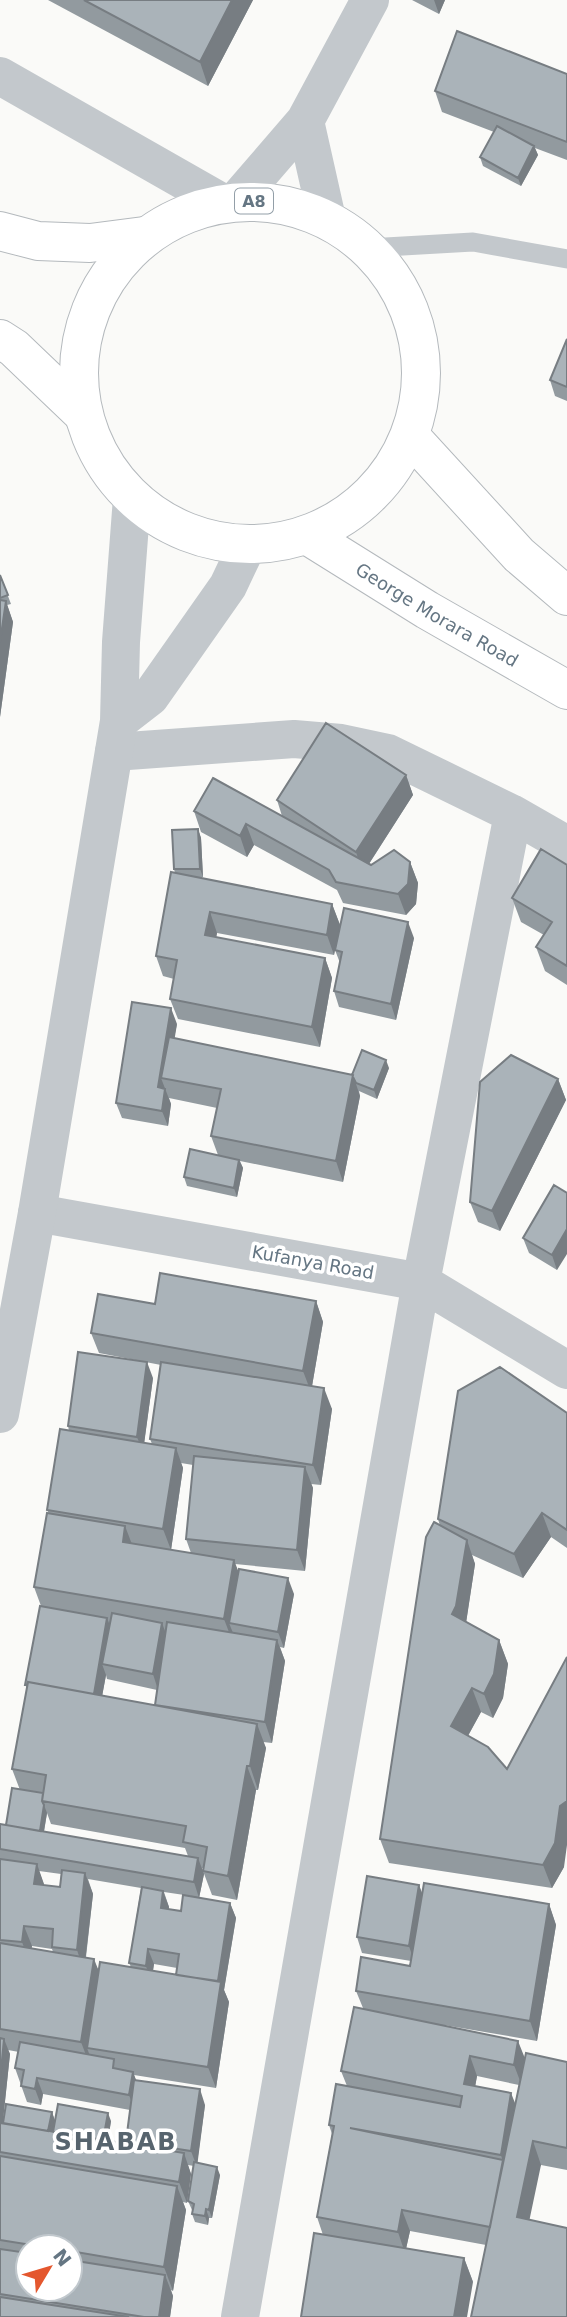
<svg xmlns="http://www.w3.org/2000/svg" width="567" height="2317" font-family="'DejaVu Sans',sans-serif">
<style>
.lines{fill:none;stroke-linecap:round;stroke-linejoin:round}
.trunk-casing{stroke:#b4b9bd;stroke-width:40}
.service{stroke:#c3c8cc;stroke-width:19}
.minor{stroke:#c3c8cc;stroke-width:38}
.tertiary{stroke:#c3c8cc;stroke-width:38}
.trunk{stroke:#fff;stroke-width:38}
.wall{fill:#929a9f;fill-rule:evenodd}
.shaded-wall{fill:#777d82}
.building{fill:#aab3b9;stroke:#777d82;stroke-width:2}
.labels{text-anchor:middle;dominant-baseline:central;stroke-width:7;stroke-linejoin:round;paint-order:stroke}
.shield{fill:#fff;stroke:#939fa8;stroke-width:2}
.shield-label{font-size:16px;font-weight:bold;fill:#657683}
.street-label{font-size:18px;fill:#657683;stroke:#fff}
.district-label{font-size:24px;font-weight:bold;letter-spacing:2px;fill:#57646e;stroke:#fff}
</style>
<rect width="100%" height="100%" fill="#fafaf8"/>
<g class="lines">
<defs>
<g id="trunk">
<circle cx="250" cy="373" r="171"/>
<path d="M 0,231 L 38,241 L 90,243 L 144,236"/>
<path d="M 0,339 L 14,348 L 82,413"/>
<path d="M 411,437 L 519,555 L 567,596"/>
<path id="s1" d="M 310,537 L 427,610 L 567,690"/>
</g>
</defs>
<use href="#trunk" class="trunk-casing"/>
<path class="service" d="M 368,248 L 473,242 L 567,259"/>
<path class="minor" d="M 0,76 L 223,203
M 305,121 L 327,219
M 236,201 L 305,121 L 370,0
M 114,752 L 294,739 L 341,743 L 388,753 L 513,814 L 567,845
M 37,1213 L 421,1282 L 567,1370
M 240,2317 L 421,1282 L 513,814"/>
<path class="tertiary" d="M 119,721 L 150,697 L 228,586 L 247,546
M 0,1414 L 37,1213 L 119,721 L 121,642 L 132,498"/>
<use href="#trunk" class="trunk"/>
</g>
<path class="wall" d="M 48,0 L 253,0 L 208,86 Z
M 412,0 L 445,0 L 439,14 Z
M 567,74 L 567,160 L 535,148 L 538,155 L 521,186 L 483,166 L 480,157 L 494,132 L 442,112 L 435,91 Z
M 567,339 L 567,401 L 555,396 L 550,380 Z
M 0,575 L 11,604 L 7,605 L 13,622 L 0,717 Z
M 406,775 L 413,795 L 369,864 L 371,865 L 410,862 L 418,883 L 416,904 L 406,915 L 343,903 L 337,890 L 254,845 L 247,857 L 201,832 L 194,811 L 282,816 L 277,800 Z
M 198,829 L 201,838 L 203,877 L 197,878 L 332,904 L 340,925 L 337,942 L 414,938 L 396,1020 L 339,1007 L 334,991 L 340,963 L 335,950 L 334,955 L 217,933 L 216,937 L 325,958 L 332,978 L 320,1047 L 178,1019 L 170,999 L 174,979 L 163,976 L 156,956 L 175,873 L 174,869 Z
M 567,865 L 567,985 L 545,971 L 536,947 L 544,935 L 521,922 L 512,898 Z
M 177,1024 L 174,1038 L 352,1075 L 389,1068 L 377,1099 L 359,1091 L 360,1096 L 343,1182 L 240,1161 L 243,1168 L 237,1197 L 187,1186 L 184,1177 L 218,1155 L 211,1136 L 217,1108 L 169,1098 L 171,1104 L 168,1126 L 122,1118 L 116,1103 Z
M 558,1079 L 566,1100 L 500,1231 L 478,1222 L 470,1202 Z
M 567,1193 L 557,1270 L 529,1253 L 523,1238 Z
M 316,1301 L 323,1322 L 312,1386 L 332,1409 L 321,1485 L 311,1484 L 313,1488 L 305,1571 L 235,1564 L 238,1572 L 294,1594 L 284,1648 L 280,1647 L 285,1661 L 272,1743 L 263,1742 L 266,1748 L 258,1790 L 256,1790 L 237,1900 L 212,1895 L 203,1871 L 204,1868 L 202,1868 L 204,1874 L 199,1898 L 230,1903 L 236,1918 L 224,1990 L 229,2002 L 216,2088 L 134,2075 L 136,2080 L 205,2105 L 197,2163 L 220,2175 L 212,2218 L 209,2218 L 208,2225 L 195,2222 L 192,2214 L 192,2210 L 188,2201 L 194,2166 L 188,2165 L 191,2174 L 187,2203 L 183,2202 L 186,2210 L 173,2291 L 171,2290 L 173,2296 L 170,2317 L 0,2317 L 0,1824 L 6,1825 L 20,1790 L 12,1769 L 27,1688 L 25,1685 L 41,1606 L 34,1587 L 49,1514 L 47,1510 L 69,1431 L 68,1426 L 153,1378 L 144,1443 L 152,1444 L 150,1439 L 161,1365 L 99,1353 L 91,1333 L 155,1304 ZM 181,1463 L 193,1465 L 186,1539 L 191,1553 L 171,1550 L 183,1468 ZM 106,1675 L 107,1679 L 157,1690 L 155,1705 L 102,1696 ZM 47,1813 L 51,1824 L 185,1848 L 188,1856 L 44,1832 ZM 39,1871 L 61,1874 L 60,1887 L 44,1885 ZM 88,1879 L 141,1888 L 129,1963 L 131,1967 L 99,1970 L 86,1957 L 93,1894 ZM 164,1892 L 191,1896 L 181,1911 L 169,1909 L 169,1907 ZM 32,1946 L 52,1949 L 53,1952 L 31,1948 ZM 154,1964 L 177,1968 L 176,1975 L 153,1971 ZM 8,2050 L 19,2052 L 15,2068 L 27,2102 L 41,2105 L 43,2094 L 130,2110 L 126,2141 L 126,2144 L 108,2141 L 111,2121 L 55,2121 L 52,2112 L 3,2119 L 10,2054 ZM 28,2247 L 70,2247 L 70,2289 L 28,2289 Z
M 567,1413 L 567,1548 L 551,1537 L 523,1578 L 472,1555 L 475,1564 L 466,1622 L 499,1640 L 508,1664 L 503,1698 L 493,1718 L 481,1712 L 468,1736 L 564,1867 L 552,1888 L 389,1863 L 380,1839 L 440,1526 L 438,1519 Z
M 419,1885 L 422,1894 L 549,1904 L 556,1925 L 537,2041 L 444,2025 L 525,2058 L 567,2062 L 567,2170 L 541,2165 L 486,2245 L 410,2231 L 406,2249 L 464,2258 L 473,2282 L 323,2235 L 317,2217 L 332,2134 L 329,2125 L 347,2086 L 341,2071 L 363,2008 L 356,1991 L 410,1966 L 411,1961 L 362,1953 L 357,1937 ZM 477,2076 L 519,2085 L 515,2104 L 475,2086 Z"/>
<path class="shaded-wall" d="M 232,0 L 253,0 L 208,86 L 200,62 Z
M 434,0 L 445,0 L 439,14 Z
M 534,146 L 538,155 L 521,186 L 518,178 Z
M 6,601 L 13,622 L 0,717 L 0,642 Z
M 406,775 L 413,795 L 363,873 L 356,852 Z
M 246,824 L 254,845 L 247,857 L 240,836 Z
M 198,829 L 201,838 L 203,877 L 200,869 Z
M 410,862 L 418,883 L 416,904 L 406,915 L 398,894 Z
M 332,904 L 340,925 L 334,955 L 327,935 Z
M 210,912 L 217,933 L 213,955 L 205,935 Z
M 408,922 L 414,938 L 396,1020 L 391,1004 Z
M 325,958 L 332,978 L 320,1047 L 312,1027 Z
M 171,1008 L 177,1024 L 168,1079 L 161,1078 L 171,1104 L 168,1126 L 162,1111 L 158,1087 Z
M 386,1060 L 389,1068 L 377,1099 L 374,1090 Z
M 353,1075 L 360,1096 L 343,1182 L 336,1161 Z
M 558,1079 L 566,1100 L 500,1231 L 492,1211 Z
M 239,1160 L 243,1168 L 237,1197 L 234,1188 Z
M 567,1229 L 567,1254 L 557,1270 L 552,1255 Z
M 316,1301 L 323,1322 L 311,1392 L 303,1371 Z
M 147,1362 L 153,1378 L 143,1452 L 137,1437 Z
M 324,1388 L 332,1409 L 321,1485 L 313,1465 Z
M 176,1448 L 183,1468 L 171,1550 L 163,1529 Z
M 305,1467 L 313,1488 L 305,1571 L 297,1550 Z
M 542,1513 L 551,1537 L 523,1578 L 514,1554 Z
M 125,1526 L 133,1547 L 123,1542 Z
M 467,1540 L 475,1564 L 465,1630 L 452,1614 Z
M 234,1560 L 242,1581 L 229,1623 L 233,1633 L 232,1640 L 224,1619 Z
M 288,1578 L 294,1594 L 284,1648 L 278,1632 Z
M 107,1618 L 113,1633 L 102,1664 L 106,1675 L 99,1713 L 93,1697 Z
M 162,1623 L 168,1639 L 158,1690 L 153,1674 Z
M 277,1640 L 285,1661 L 272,1743 L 265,1722 Z
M 499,1640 L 508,1664 L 503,1698 L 493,1718 L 484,1694 Z
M 472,1688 L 481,1712 L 460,1750 L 451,1726 Z
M 257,1724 L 266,1748 L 258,1790 L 250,1766 Z
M 247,1766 L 256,1790 L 237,1900 L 228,1876 Z
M 567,1801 L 567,1845 L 564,1867 L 552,1888 L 543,1865 L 560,1806 Z
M 44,1805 L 47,1813 L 42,1842 L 39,1833 Z
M 198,1858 L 204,1874 L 199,1898 L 194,1882 Z
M 37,1864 L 44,1884 L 42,1905 L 34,1884 Z
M 85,1873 L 93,1894 L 84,1971 L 77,1950 Z
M 419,1885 L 425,1901 L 414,1961 L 409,1946 Z
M 163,1891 L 169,1907 L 166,1923 L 161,1908 Z
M 230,1903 L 236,1918 L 224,1990 L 229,2002 L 216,2088 L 208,2067 L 218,1982 Z
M 549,1904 L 556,1925 L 537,2041 L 530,2021 Z
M 24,1926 L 32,1946 L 30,1963 L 22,1942 Z
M 148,1949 L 154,1964 L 151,1982 L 146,1966 Z
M 94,1959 L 102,1979 L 87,2048 L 90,2056 L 89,2063 L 81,2042 Z
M 4,2039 L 10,2054 L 1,2140 L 0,2136 L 0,2081 Z
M 518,2041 L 526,2061 L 522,2086 L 514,2065 Z
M 470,2056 L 477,2076 L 472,2105 L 464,2084 Z
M 133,2072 L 139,2088 L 135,2111 L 129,2095 Z
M 37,2078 L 43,2094 L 41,2105 L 35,2089 Z
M 200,2089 L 205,2105 L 197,2167 L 191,2151 Z
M 511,2093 L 519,2113 L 503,2162 L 501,2155 Z
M 52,2112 L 55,2121 L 50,2148 L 47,2139 Z
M 108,2113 L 111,2121 L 106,2151 L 103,2143 Z
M 533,2141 L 541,2165 L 525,2241 L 517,2217 Z
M 184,2153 L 191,2174 L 187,2203 L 179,2182 Z
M 217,2167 L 220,2175 L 212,2218 L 209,2210 Z
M 177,2186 L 186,2210 L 173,2291 L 164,2267 Z
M 206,2209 L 209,2218 L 208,2225 L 205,2216 Z
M 402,2210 L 410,2231 L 405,2253 L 398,2232 Z
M 464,2258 L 473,2282 L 467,2317 L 454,2317 Z
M 165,2275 L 173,2296 L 170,2317 L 159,2317 Z"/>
<path class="building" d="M 84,0 L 232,0 L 200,62 Z
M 457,31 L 567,74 L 567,142 L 435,91 Z
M 497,126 L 534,146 L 518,178 L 480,157 Z
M 567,339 L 567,387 L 550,380 Z
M 0,575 L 8,595 L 0,598 Z
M 0,600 L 6,601 L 0,642 Z
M 326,723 L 406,775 L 356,852 L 277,800 Z
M 213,778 L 371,865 L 394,850 L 410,862 L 408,884 L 398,894 L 336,882 L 329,870 L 246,824 L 240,836 L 194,811 Z
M 198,829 L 200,869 L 174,869 L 172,830 Z
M 541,849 L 567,865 L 567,966 L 536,947 L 552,922 L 512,898 Z
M 171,872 L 332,904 L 327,935 L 210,912 L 205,935 L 325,958 L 312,1027 L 170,999 L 177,960 L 156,956 Z
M 344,908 L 408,922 L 391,1004 L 334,991 L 342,952 L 335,950 Z
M 132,1002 L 171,1008 L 158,1087 L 165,1089 L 162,1111 L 116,1103 Z
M 169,1037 L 353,1075 L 336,1161 L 211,1136 L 221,1089 L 161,1078 Z
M 362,1050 L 386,1060 L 374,1090 L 356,1083 L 352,1075 Z
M 511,1055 L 558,1079 L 492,1211 L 470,1202 L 480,1082 Z
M 190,1149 L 239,1160 L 234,1188 L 184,1177 Z
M 554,1185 L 567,1193 L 567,1229 L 552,1255 L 523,1238 Z
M 160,1273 L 316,1301 L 303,1371 L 91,1333 L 98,1294 L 155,1304 Z
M 78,1352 L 147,1362 L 137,1437 L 68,1426 Z
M 161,1362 L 324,1388 L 313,1465 L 150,1439 Z
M 500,1367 L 567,1413 L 567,1530 L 542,1513 L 514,1554 L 438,1519 L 458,1391 Z
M 60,1429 L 176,1448 L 163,1529 L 47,1510 Z
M 194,1456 L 305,1467 L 297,1550 L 186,1539 Z
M 47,1513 L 125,1526 L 123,1542 L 234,1560 L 224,1619 L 34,1587 Z
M 434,1522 L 467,1540 L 456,1606 L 452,1614 L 499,1640 L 494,1674 L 484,1694 L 472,1688 L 451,1726 L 488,1747 L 507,1769 L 567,1657 L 567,1801 L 560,1806 L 555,1843 L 543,1865 L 380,1839 L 426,1537 Z
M 239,1569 L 288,1578 L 278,1632 L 229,1623 Z
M 40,1606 L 107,1618 L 94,1694 L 28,1682 L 27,1685 L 25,1685 Z
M 112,1613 L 162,1623 L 153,1674 L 102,1664 Z
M 167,1622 L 277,1640 L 265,1722 L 155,1705 Z
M 28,1682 L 257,1724 L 250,1766 L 247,1766 L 228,1876 L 203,1871 L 207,1847 L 183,1842 L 186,1826 L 42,1801 L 46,1775 L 12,1769 Z
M 12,1788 L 43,1793 L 42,1801 L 44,1805 L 40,1831 L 6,1825 Z
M 0,1824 L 198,1858 L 194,1882 L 0,1849 Z
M 0,1859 L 37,1864 L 34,1884 L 60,1887 L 62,1870 L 85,1873 L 77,1950 L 52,1947 L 53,1929 L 24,1926 L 22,1942 L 0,1940 Z
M 367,1876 L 419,1885 L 409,1946 L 357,1937 Z
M 424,1883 L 549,1904 L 530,2021 L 356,1991 L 361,1957 L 410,1966 Z
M 142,1887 L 163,1891 L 161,1908 L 181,1911 L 183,1895 L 230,1903 L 218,1981 L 176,1975 L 179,1954 L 148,1949 L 146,1966 L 129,1963 Z
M 0,1943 L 94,1959 L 81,2042 L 0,2029 Z
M 100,1962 L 221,1982 L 208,2067 L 87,2048 Z
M 354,2007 L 518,2041 L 514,2065 L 470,2056 L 464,2084 L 511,2093 L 501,2155 L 350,2128 L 503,2160 L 490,2227 L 402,2210 L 398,2232 L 317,2217 L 334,2126 L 329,2125 L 336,2084 L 460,2107 L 462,2096 L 341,2071 Z
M 0,2038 L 4,2039 L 0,2081 Z
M 20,2042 L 114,2059 L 113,2068 L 133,2072 L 129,2095 L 37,2078 L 35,2089 L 21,2086 L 24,2070 L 15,2068 Z
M 526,2053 L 567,2062 L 567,2148 L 533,2141 L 517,2217 L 567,2228 L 567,2317 L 471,2317 Z
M 134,2080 L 200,2089 L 191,2151 L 126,2141 Z
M 6,2104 L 52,2112 L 48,2131 L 3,2123 Z
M 58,2104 L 108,2113 L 103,2140 L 53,2132 Z
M 0,2123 L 184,2153 L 179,2182 L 0,2152 Z
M 0,2156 L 177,2186 L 164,2267 L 70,2251 L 70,2247 L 44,2247 L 0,2240 Z
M 194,2162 L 217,2167 L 209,2210 L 206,2209 L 205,2216 L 192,2214 L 194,2204 L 188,2201 Z
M 314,2233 L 464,2258 L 454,2317 L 301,2317 Z
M 0,2249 L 28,2253 L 28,2289 L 70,2289 L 70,2260 L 165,2275 L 159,2317 L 144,2317 L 0,2294 Z
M 0,2297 L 129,2317 L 0,2317 Z"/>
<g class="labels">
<rect class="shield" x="235" y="188.5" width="38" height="25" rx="5"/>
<g class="shield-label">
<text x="254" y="201">A8</text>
</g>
<g class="street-label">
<text stroke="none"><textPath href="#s1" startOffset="149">George Morara Road</textPath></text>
<text transform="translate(313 1262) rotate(10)">Kufanya Road</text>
</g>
<g class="district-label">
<text x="116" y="2142">SHABAB</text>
</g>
</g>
<g transform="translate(49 2268) rotate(52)"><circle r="33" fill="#ffffff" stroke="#c1c8cd" stroke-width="2"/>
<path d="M0-5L12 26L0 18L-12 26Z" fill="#e4572e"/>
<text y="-10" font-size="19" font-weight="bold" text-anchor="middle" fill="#657683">N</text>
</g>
</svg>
